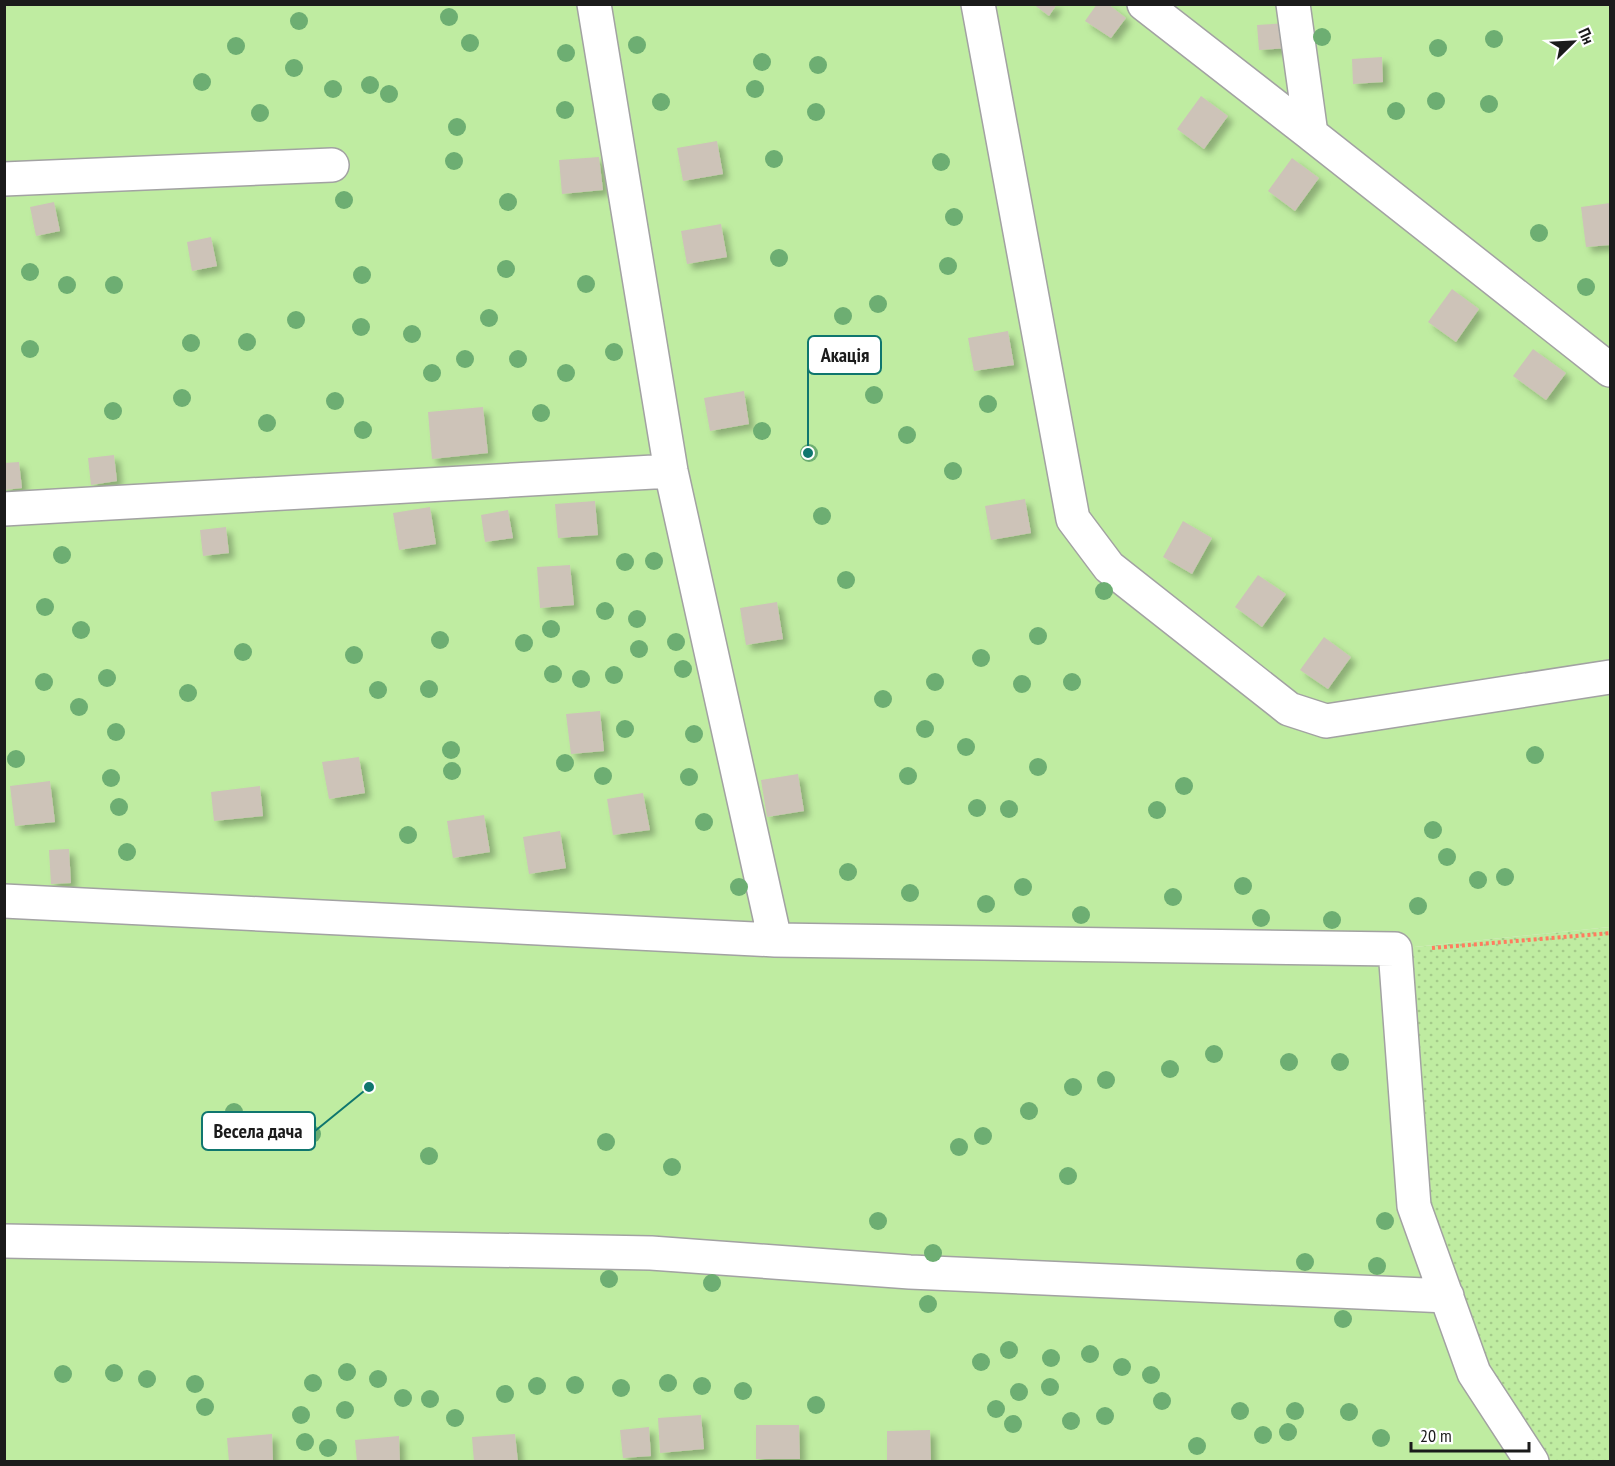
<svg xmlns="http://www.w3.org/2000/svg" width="1615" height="1466" font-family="'PT Sans Narrow',sans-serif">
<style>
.grass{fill:url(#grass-dots)}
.garden{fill:#bfeca1}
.building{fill:#cdc3b8;filter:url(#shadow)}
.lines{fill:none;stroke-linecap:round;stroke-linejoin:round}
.minor-casing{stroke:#a2a2a2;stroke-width:36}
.path{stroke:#ff7c5f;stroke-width:4;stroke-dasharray:3 3;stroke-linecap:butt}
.minor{stroke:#fff;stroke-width:33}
.tree{fill:#6dae72}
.leader{fill:none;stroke:#0f766e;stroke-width:2}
.callout-dot{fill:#0f766e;stroke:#fff;stroke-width:2}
.callout{fill:#fff;stroke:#0f766e;stroke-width:2}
.callout-label{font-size:20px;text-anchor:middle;font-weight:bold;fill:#1b1b1b}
</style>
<defs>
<pattern id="grass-dots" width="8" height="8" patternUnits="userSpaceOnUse" patternTransform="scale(1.5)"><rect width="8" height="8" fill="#bfeca1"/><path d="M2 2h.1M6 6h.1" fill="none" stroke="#a4ca8a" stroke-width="1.8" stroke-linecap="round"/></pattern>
<filter id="shadow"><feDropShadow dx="5.5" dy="5.5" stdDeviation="3" flood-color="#0004"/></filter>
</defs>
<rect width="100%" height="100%" fill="#edeadf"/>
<path class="grass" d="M 1610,927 L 1610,1461 L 1532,1461 L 1414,1206 L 1395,949 Z"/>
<path class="garden" d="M 5,5 L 1610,5 L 1610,927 L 1395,949 L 1414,1206 L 1532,1461 L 5,1462 Z"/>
<path class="building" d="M 1033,4 L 1057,4 L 1049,16 Z
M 1097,4 L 1108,4 L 1126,18 L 1111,38 L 1085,21 Z
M 1287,23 L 1289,48 L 1259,50 L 1257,25 Z
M 1382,57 L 1383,82 L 1353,84 L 1352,59 Z
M 1201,96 L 1228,116 L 1204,149 L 1177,129 Z
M 717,141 L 723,174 L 683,181 L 677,148 Z
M 599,157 L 603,190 L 562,194 L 559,160 Z
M 1292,158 L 1319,178 L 1295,211 L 1268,191 Z
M 54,202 L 60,231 L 36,236 L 30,207 Z
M 1610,203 L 1610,245 L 1586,247 L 1581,207 Z
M 721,224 L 727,257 L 687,264 L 681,231 Z
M 211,237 L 217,266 L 192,271 L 187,242 Z
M 1452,289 L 1479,309 L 1456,342 L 1428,322 Z
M 1008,331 L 1014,365 L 974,371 L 968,338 Z
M 1533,349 L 1566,373 L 1546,400 L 1513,376 Z
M 744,391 L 749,424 L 710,431 L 704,398 Z
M 483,407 L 488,453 L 432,459 L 428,412 Z
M 114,455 L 117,481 L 91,485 L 88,458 Z
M 19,462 L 22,488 L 4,490 L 4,463 Z
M 1025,499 L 1031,533 L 991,540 L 985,506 Z
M 595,501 L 598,535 L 558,538 L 555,504 Z
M 430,507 L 436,544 L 399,550 L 393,513 Z
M 508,510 L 513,538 L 485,542 L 481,515 Z
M 1183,521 L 1212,538 L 1192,574 L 1163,557 Z
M 226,527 L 229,553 L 203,556 L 200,530 Z
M 570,565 L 574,605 L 540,608 L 537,567 Z
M 1258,575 L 1286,594 L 1262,627 L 1235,607 Z
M 777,602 L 783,639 L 746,645 L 740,608 Z
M 1324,637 L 1351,657 L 1328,689 L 1300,670 Z
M 600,711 L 604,751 L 571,754 L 566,714 Z
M 359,757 L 365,793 L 329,799 L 322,762 Z
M 798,774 L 804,811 L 767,817 L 761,780 Z
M 50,781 L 55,822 L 15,826 L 10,786 Z
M 260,786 L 263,816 L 214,821 L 211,792 Z
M 643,793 L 650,830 L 613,835 L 607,799 Z
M 484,815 L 490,852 L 453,858 L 447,821 Z
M 560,831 L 566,868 L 529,874 L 523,837 Z
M 69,849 L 71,883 L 51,884 L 49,850 Z
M 701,1415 L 704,1449 L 660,1453 L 658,1418 Z
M 756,1425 L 799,1425 L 800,1459 L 756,1459 Z
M 649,1427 L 651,1456 L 623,1458 L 620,1430 Z
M 930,1430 L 931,1462 L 887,1462 L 887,1431 Z
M 272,1434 L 273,1462 L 229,1462 L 227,1438 Z
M 515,1434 L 518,1462 L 474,1462 L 472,1437 Z
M 399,1436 L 400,1462 L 357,1462 L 355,1440 Z"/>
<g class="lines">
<defs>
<path id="minor" d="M 594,4 L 671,471 L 775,940
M 978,4 L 1073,519 L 1109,567 L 1289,709 L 1326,721 L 1610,677
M 1144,4 L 1311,134
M 1293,4 L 1311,134 L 1610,370
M 4,179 L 332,165
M 4,509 L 671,471
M 4,901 L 775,940 L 1395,949 L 1414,1206 L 1474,1373 L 1532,1462
M 4,1241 L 651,1253 L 910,1272 L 1447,1296"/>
</defs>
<use href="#minor" class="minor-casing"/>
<path class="path" d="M 1432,948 L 1610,933"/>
<use href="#minor" class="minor"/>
</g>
<g class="tree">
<circle cx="449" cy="17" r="9"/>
<circle cx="299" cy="21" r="9"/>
<circle cx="1322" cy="37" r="9"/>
<circle cx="1494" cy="39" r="9"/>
<circle cx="470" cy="43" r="9"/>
<circle cx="637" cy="45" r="9"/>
<circle cx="236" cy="46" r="9"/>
<circle cx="1438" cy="48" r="9"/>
<circle cx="566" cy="53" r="9"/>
<circle cx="762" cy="62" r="9"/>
<circle cx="818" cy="65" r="9"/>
<circle cx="294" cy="68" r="9"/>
<circle cx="202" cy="82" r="9"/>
<circle cx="370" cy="85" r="9"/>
<circle cx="333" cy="89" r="9"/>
<circle cx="755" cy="89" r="9"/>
<circle cx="389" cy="94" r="9"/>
<circle cx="1436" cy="101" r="9"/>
<circle cx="661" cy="102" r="9"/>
<circle cx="1489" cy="104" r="9"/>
<circle cx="565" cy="110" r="9"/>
<circle cx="1396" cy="111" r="9"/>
<circle cx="816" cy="112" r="9"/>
<circle cx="260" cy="113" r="9"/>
<circle cx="457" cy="127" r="9"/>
<circle cx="774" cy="159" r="9"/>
<circle cx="454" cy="161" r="9"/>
<circle cx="941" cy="162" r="9"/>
<circle cx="344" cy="200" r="9"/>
<circle cx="508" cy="202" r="9"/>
<circle cx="954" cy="217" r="9"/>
<circle cx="1539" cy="233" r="9"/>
<circle cx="779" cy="258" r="9"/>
<circle cx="948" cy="266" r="9"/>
<circle cx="506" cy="269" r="9"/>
<circle cx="30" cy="272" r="9"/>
<circle cx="362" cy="275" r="9"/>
<circle cx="586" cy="284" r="9"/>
<circle cx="67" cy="285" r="9"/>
<circle cx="114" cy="285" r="9"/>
<circle cx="1586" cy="287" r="9"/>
<circle cx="878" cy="304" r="9"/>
<circle cx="843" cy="316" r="9"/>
<circle cx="489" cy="318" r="9"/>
<circle cx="296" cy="320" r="9"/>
<circle cx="361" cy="327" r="9"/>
<circle cx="412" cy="334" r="9"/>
<circle cx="247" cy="342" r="9"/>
<circle cx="191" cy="343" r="9"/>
<circle cx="30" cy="349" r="9"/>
<circle cx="614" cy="352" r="9"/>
<circle cx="465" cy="359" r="9"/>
<circle cx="518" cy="359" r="9"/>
<circle cx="432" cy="373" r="9"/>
<circle cx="566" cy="373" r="9"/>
<circle cx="874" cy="395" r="9"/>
<circle cx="182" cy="398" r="9"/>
<circle cx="335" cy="401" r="9"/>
<circle cx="988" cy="404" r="9"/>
<circle cx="113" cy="411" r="9"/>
<circle cx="541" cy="413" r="9"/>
<circle cx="267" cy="423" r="9"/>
<circle cx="363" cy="430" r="9"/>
<circle cx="762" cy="431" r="9"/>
<circle cx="907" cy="435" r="9"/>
<circle cx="809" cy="453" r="9"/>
<circle cx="953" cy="471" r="9"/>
<circle cx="822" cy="516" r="9"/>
<circle cx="62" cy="555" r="9"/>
<circle cx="654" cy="561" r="9"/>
<circle cx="625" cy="562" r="9"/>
<circle cx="846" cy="580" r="9"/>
<circle cx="1104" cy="591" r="9"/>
<circle cx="45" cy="607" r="9"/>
<circle cx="605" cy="611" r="9"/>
<circle cx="637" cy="619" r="9"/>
<circle cx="551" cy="629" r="9"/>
<circle cx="81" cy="630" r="9"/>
<circle cx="1038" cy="636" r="9"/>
<circle cx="440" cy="640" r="9"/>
<circle cx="676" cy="642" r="9"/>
<circle cx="524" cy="643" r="9"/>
<circle cx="639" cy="649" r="9"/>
<circle cx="243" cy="652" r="9"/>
<circle cx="354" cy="655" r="9"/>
<circle cx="981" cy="658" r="9"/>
<circle cx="683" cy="669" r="9"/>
<circle cx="553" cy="674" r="9"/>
<circle cx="614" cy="675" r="9"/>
<circle cx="107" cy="678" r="9"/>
<circle cx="581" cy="679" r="9"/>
<circle cx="44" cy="682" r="9"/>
<circle cx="935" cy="682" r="9"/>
<circle cx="1072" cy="682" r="9"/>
<circle cx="1022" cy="684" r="9"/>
<circle cx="429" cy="689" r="9"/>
<circle cx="378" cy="690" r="9"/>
<circle cx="188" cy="693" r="9"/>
<circle cx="883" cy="699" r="9"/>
<circle cx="79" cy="707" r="9"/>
<circle cx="625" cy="729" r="9"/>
<circle cx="925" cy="729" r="9"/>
<circle cx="116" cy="732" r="9"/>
<circle cx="694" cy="734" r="9"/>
<circle cx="966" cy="747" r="9"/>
<circle cx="451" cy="750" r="9"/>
<circle cx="1535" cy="755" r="9"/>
<circle cx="16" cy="759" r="9"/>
<circle cx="565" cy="763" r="9"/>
<circle cx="1038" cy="767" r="9"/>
<circle cx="452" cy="771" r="9"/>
<circle cx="603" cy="776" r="9"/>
<circle cx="908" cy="776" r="9"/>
<circle cx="689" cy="777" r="9"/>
<circle cx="111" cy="778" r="9"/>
<circle cx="1184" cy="786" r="9"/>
<circle cx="119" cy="807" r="9"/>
<circle cx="977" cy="808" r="9"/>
<circle cx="1009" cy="809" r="9"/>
<circle cx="1157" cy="810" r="9"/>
<circle cx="704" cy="822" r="9"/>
<circle cx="1433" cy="830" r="9"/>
<circle cx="408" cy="835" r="9"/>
<circle cx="127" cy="852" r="9"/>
<circle cx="1447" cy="857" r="9"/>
<circle cx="848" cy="872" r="9"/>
<circle cx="1505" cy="877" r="9"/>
<circle cx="1478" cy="880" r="9"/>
<circle cx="1243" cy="886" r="9"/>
<circle cx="739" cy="887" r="9"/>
<circle cx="1023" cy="887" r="9"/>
<circle cx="910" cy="893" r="9"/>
<circle cx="1173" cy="897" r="9"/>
<circle cx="986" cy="904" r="9"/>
<circle cx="1418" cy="906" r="9"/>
<circle cx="1081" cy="915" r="9"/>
<circle cx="1261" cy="918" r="9"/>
<circle cx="1332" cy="920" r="9"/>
<circle cx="1214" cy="1054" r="9"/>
<circle cx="1289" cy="1062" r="9"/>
<circle cx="1340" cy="1062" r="9"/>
<circle cx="1170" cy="1069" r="9"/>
<circle cx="1106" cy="1080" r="9"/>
<circle cx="1073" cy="1087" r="9"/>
<circle cx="1029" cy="1111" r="9"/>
<circle cx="234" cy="1112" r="9"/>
<circle cx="312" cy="1134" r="9"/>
<circle cx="983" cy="1136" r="9"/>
<circle cx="606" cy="1142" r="9"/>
<circle cx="959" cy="1147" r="9"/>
<circle cx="429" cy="1156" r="9"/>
<circle cx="672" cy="1167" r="9"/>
<circle cx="1068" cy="1176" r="9"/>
<circle cx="878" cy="1221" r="9"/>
<circle cx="1385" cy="1221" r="9"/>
<circle cx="933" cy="1253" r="9"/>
<circle cx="1305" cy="1262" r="9"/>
<circle cx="1377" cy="1266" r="9"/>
<circle cx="609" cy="1279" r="9"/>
<circle cx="712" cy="1283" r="9"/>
<circle cx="928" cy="1304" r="9"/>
<circle cx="1343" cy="1319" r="9"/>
<circle cx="1009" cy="1350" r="9"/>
<circle cx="1090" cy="1354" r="9"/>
<circle cx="1051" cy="1358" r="9"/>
<circle cx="981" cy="1362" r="9"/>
<circle cx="1122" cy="1367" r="9"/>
<circle cx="347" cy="1372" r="9"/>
<circle cx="114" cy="1373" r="9"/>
<circle cx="63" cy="1374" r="9"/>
<circle cx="1151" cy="1375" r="9"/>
<circle cx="147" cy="1379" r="9"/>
<circle cx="378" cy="1379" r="9"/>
<circle cx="313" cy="1383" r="9"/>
<circle cx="668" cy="1383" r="9"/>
<circle cx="195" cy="1384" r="9"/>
<circle cx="575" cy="1385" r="9"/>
<circle cx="537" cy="1386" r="9"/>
<circle cx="702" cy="1386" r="9"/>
<circle cx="1050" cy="1387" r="9"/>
<circle cx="621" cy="1388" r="9"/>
<circle cx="743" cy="1391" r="9"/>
<circle cx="1019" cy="1392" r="9"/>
<circle cx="505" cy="1394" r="9"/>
<circle cx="403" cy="1398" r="9"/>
<circle cx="430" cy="1399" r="9"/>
<circle cx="1162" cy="1401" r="9"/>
<circle cx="816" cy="1405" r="9"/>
<circle cx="205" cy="1407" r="9"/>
<circle cx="996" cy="1409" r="9"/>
<circle cx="345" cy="1410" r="9"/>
<circle cx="1240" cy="1411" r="9"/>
<circle cx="1295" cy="1411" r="9"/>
<circle cx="1349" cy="1412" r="9"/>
<circle cx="301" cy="1415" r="9"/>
<circle cx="1105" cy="1416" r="9"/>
<circle cx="455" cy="1418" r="9"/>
<circle cx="1071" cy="1421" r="9"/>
<circle cx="1013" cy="1424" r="9"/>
<circle cx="1288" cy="1432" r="9"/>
<circle cx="1263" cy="1435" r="9"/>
<circle cx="1381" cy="1438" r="9"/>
<circle cx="305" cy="1442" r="9"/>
<circle cx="1197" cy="1446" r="9"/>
<circle cx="328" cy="1448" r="9"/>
</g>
<path class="leader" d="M808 453L808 355M369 1087L315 1131"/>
<g class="callout-dot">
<circle cx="808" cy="453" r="6"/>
<circle cx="369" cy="1087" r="6"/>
</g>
<g class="callout">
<rect x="808" y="336" width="73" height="38" rx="6"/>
<rect x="202" y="1112" width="113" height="38" rx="6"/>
</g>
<g class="callout-label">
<text x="845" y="362">Акація</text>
<text x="258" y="1138">Весела дача</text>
</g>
<rect width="1615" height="1466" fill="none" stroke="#1b1b1b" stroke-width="12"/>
<g transform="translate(1573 42) rotate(66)" stroke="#ffffff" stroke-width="4.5" paint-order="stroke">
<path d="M0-4.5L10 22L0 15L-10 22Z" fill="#1b1b1b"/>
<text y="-9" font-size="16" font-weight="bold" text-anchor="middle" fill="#1b1b1b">Пн</text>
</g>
<path d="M1411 1442v9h118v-9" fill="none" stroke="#1b1b1b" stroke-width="3"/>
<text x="1420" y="1442" font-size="18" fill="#1b1b1b" stroke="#ffffff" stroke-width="4.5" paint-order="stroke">20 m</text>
</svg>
